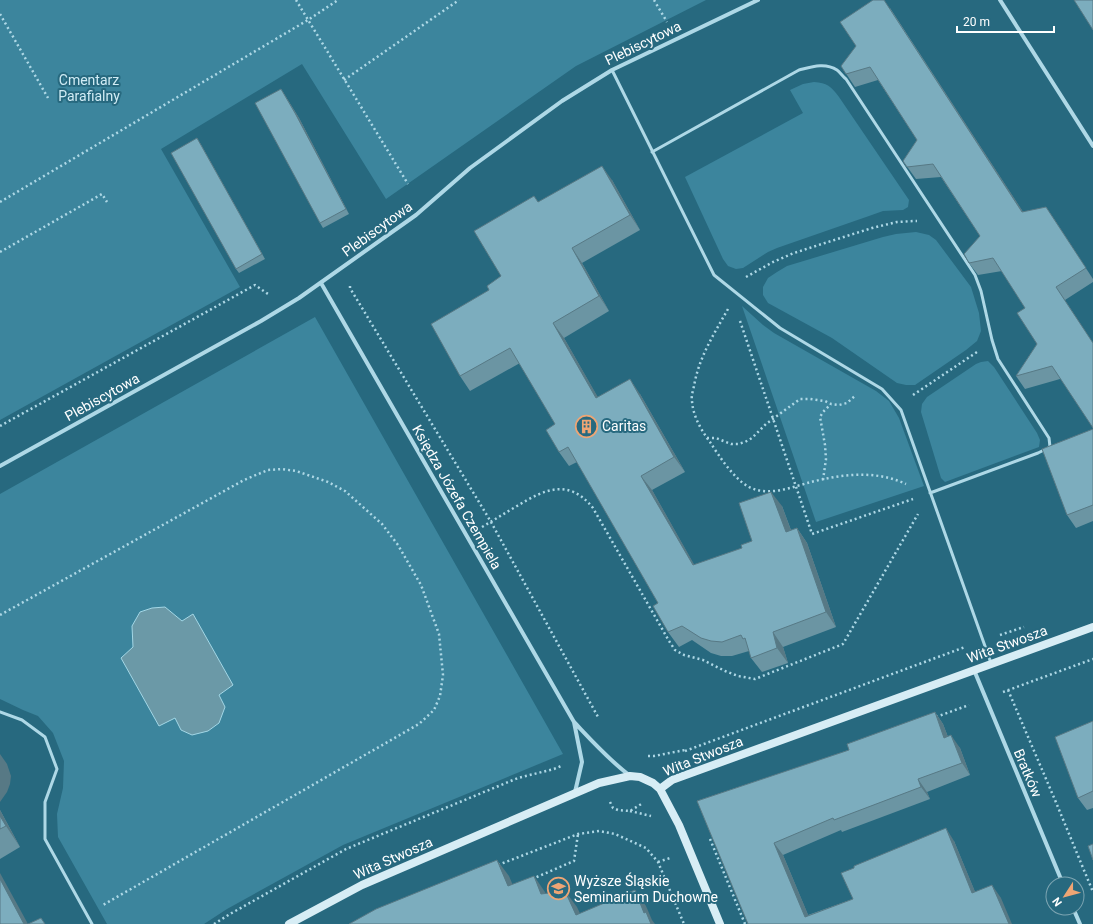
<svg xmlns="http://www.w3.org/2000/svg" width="1093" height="924" font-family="Roboto,sans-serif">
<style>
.green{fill:#3c859d}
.water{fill:#6b99a7;stroke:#a3d7e6}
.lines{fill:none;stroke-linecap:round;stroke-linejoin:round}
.path{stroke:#aed8e6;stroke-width:2.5;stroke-dasharray:2 3;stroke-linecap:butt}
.lane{stroke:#aed8e6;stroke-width:3}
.street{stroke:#aed8e6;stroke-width:4}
.secondary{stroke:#d7edf5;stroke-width:8}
.wall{fill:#6b95a3}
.shaded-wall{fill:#577985}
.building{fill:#7cadbe;stroke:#577985}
.labels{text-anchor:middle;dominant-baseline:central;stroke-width:4;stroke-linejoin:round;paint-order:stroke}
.street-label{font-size:14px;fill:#fff;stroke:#27697f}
.park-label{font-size:14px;fill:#d1ecf5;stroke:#27697f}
.poi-label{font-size:14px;fill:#fff;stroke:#27697f;text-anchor:start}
</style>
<rect width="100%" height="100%" fill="#27697f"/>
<path class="green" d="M 0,0 L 706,0 L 576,66 L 386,199 L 302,64 L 161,149 L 240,287 L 0,420 Z
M 814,82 C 827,83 831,86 839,97 L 909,200 L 908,207 L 903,210 L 883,211 L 869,216 L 777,248 L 768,252 L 743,268 L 736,269 L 728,266 L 723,259 L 685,177 L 803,113 L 790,90 L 803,84 Z
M 916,232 L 929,235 L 936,240 L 971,287 L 979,313 L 981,331 L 977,341 L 966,350 L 915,385 L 906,385 L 897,383 L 832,338 L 768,303 L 763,295 L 763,287 L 768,278 L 777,272 L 787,266 L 883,237 L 896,234 Z
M 742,306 L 763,325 L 774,333 L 876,391 L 889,401 L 899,418 L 924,486 L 816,522 Z
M 315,317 L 563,754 L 343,845 L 227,909 L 204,924 L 107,924 L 58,837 L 57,814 L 63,788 L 64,761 L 53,733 L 38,716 L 23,710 L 0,699 L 0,494 Z
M 988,361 L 994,367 L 1037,433 L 1040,440 L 1039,447 L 945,482 L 941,478 L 921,412 L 922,404 L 927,397 L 976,364 L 981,362 Z"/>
<path class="water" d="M 165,607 L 182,621 L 193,614 L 233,685 L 219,695 L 225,707 L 219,723 L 208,731 L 192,735 L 181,730 L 175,718 L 159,726 L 121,658 L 133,647 L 132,626 L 140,612 L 152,608 Z"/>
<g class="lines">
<path class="path" d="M 296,0 L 408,184
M 654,0 L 667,22
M 0,14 L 48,98
M 344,80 L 459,0
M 0,202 L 308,20 L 338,0
M 0,252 L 102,194 L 107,202
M 746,277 L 773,262 L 794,253 L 828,242 L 872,228 L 897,222 L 914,221 L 917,221
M 350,286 L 350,288 L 491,522 L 598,717
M 728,309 C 714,334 699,357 694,386 C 693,391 691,396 692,401 C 693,416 701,430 710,442 C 719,456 734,479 749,487 C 769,497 792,487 811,482 C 843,474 876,470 906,484
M 740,321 L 812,534 L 913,499
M 913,395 L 977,352
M 0,426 L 255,285 L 268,294
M 707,438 L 716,438 L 731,444 L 738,444 L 745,442 L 752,438 L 766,424 L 800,399 L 810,399 L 825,401 L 831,404 L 839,405 L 847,403 L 856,395
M 823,480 L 826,459 L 825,445 L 820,417 L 823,412 L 831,404
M 482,527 C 494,520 505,513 517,506 C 545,489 569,478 593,508 L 669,641 L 675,650 L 684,655 L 703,660 L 725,671 L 738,676 L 755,679 L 843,644 L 918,514
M 0,615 L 244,480 L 268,470 L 282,469 L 296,471 L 328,482 L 345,491 L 382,524 L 398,545 L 421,585 L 439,634 L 443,675 L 440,696 L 434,710 L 419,724 L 103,905
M 1000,635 L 1024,627
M 1008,690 L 1055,800 L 1093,892
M 1003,692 L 1093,659
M 936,717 L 969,705
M 685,751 L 965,647
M 648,756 L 654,756 L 685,750
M 610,802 L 613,808 L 618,810 L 630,811 L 643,803
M 630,811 L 651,816
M 710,839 L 745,924
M 658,862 L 670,858
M 498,865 L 578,834 L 599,831 L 615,834 L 646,848 L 658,862 L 684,924
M 532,879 L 574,861 L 578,834
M 1048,897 L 1053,909
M 214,924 L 230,914 L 346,849 L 518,778 L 554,769 L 561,766"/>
<path class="lane" d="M 612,70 L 714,275 L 780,328 L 882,389 L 901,410 L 991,663
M 652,152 L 799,70 C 811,67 825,62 837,70 C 840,72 843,77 846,79 L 975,275 L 981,291 L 992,340 L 998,359 L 1049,438 L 1050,447 L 1038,453 L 930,493
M 0,712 L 22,720 L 45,737 L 57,769 L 45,802 L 45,839 L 92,924"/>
<path class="street" d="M 1000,0 L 1093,146
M 321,283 L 574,722 C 592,741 609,760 629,775
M 0,466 L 261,321 L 299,298 L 416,215 L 470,168 L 562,101 L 612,70 L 758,0
M 974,670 L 1063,884
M 574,722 L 582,762 L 575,792
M 1073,908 L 1080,924"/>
<path class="secondary" d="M 660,789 L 672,780 L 694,772 L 1093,627
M 289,924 L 362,885 L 599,783 L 630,776 L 640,777 L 653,783 L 660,789 L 679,825 L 720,924"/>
</g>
<path class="wall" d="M 890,8 L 1023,212 L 1046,207 L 1093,279 L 1093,282 L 1065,300 L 1060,379 L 1025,389 L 1016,376 L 1037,344 L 1025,308 L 1002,271 L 978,275 L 969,263 L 980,236 L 941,177 L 916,179 L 903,161 L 917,140 L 878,80 L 855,87 L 841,66 Z
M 281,89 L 299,118 L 349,214 L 323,228 L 320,223 Z
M 200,143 L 265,259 L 239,273 L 236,269 Z
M 612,180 L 640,230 L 582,263 L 609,311 L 564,338 L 598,398 L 640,394 L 685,472 L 652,490 L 694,565 L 742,548 L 752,541 L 782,506 L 791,530 L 797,528 L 807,543 L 836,627 L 783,647 L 788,663 L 762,672 L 751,658 L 749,651 L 732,656 L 721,656 L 711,653 L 692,640 L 679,647 L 668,632 L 658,603 L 577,462 L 569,466 L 559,452 L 555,424 L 520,363 L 470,391 L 460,376 L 489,290 L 501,276 Z
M 1093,429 L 1093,521 L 1076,528 L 1067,515 Z
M 935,712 L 943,724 L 948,737 L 960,748 L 970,775 L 927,792 L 930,799 L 842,832 L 841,830 L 783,855 L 808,915 L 853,899 L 954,841 L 975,892 L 1001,898 L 748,924 L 697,801 L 849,750 Z
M 1093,721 L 1093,808 L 1087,810 L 1078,798 Z
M 0,810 L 20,847 L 0,859 Z"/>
<path class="shaded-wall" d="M 885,0 L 890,8 L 1031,224 L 1022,212 Z
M 281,89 L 299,118 L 349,214 L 346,209 Z
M 197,138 L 200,143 L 265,259 L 262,254 Z
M 602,166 L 612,180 L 640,230 L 630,215 Z
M 1046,207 L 1055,220 L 1093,279 L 1086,268 Z
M 572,248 L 582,263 L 609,311 L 599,296 Z
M 1056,287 L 1065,300 L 1093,343 Z
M 553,323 L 564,338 L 607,413 L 596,398 Z
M 630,379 L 640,394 L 685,472 L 674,457 Z
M 641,476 L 652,490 L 703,580 L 693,565 Z
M 771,492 L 782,506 L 797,547 L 786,532 Z
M 797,528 L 807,543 L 836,627 L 826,612 Z
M 773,632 L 783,647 L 788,663 L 777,648 Z
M 935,712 L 943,724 L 953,750 L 944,738 Z
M 951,735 L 960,748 L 970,775 L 962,763 Z
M 0,754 L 7,764 L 11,776 L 10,784 L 7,792 L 0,802 Z
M 918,779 L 927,792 L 930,799 L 921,787 Z
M 0,810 L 20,847 L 6,826 L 0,816 Z
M 946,828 L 954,841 L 981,906 L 972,893 Z
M 774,843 L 783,855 L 812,924 L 805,917 Z
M 497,860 L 509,876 L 520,902 L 508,886 Z
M 0,873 L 28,924 L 24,924 L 0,879 Z
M 534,876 L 545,892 L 553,910 L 541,894 Z
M 992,885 L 1001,898 L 1012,924 L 1009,924 Z
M 635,890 L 646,906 L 652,920 L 655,924 L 651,924 L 644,913 Z
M 565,891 L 577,907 L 585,924 L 576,915 Z"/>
<path class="building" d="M 873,0 L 884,0 L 1022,212 L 1046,207 L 1086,268 L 1056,287 L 1093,343 L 1093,428 L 1052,366 L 1016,376 L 1037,344 L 1017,313 L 1025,308 L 993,258 L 969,263 L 964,254 L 980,236 L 933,164 L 907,167 L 903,161 L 917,140 L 870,67 L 846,74 L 841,66 L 856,46 L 840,22 Z
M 1074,0 L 1093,0 L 1093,30 Z
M 281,89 L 295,113 L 346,209 L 320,223 L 255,103 Z
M 197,138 L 262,254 L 236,269 L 171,153 Z
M 602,166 L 630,215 L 572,248 L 599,296 L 553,323 L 596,398 L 630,379 L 674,457 L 641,476 L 693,565 L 742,548 L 741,545 L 752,541 L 739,503 L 771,492 L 786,532 L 797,528 L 826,612 L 773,632 L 777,648 L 751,658 L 745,638 L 743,639 L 741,635 L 722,642 L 711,641 L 701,638 L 682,626 L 668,632 L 653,606 L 658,603 L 568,447 L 559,452 L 546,430 L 555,424 L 510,348 L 460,376 L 431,324 L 489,290 L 487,286 L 501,276 L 474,231 L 534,196 L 538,202 Z
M 1093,429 L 1093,505 L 1067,515 L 1042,449 Z
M 935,712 L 944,738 L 951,735 L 962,763 L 918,779 L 921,787 L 834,820 L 833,818 L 774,843 L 805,917 L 853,899 L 841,873 L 854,868 L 854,866 L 946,828 L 972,893 L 992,885 L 1009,924 L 748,924 L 697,801 L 849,750 L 847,744 Z
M 1093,721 L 1093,791 L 1078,798 L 1055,737 Z
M 0,816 L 6,826 L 0,829 Z
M 1093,844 L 1093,860 L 1088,846 Z
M 497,860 L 508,886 L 534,876 L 541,894 L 565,891 L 576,915 L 635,890 L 644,913 L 646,912 L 651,924 L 349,924 L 376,909 Z
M 0,879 L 24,924 L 0,924 Z
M 41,918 L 45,924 L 28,924 Z"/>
<defs>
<symbol id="building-ring" viewBox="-11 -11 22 22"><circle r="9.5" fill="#27697f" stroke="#eea574" stroke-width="1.5"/><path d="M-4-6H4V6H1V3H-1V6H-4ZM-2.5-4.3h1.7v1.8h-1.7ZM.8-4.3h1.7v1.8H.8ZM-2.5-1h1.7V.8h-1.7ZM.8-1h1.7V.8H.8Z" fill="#eea574"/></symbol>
<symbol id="university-ring" viewBox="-11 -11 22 22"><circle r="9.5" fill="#27697f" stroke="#eea574" stroke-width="1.5"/><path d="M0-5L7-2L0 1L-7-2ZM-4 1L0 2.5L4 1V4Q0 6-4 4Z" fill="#eea574"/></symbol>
</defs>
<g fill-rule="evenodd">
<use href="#building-ring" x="574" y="414" width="25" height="25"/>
<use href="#university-ring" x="546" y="876" width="25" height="25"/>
</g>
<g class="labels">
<g class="street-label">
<text transform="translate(643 43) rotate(-26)">Plebiscytowa</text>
<text transform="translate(377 229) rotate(-36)">Plebiscytowa</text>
<text transform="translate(102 397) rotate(-29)">Plebiscytowa</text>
<text transform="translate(457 497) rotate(60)">Księdza Józefa Czempiela</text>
<text transform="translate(1007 644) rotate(-20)">Wita Stwosza</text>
<text transform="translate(703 756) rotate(-22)">Wita Stwosza</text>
<text transform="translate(1028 773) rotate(67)">Bratków</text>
<text transform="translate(393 858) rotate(-24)">Wita Stwosza</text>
</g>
<g class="park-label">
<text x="89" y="80">Cmentarz<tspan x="89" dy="16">Parafialny</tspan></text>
</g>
<g class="poi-label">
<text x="602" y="426">Caritas</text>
<text x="574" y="881">Wyższe Śląskie<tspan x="574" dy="16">Seminarium Duchowne</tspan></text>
</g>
</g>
<g transform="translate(1065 896) rotate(234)"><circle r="19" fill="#27697f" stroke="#7da5b2"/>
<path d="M0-3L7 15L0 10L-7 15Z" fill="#eea574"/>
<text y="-6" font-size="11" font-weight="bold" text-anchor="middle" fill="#ffffff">N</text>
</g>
<path d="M957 26v6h97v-6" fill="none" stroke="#ffffff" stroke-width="2"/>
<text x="963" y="26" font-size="12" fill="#ffffff" stroke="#27697f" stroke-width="3" paint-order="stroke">20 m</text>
</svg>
